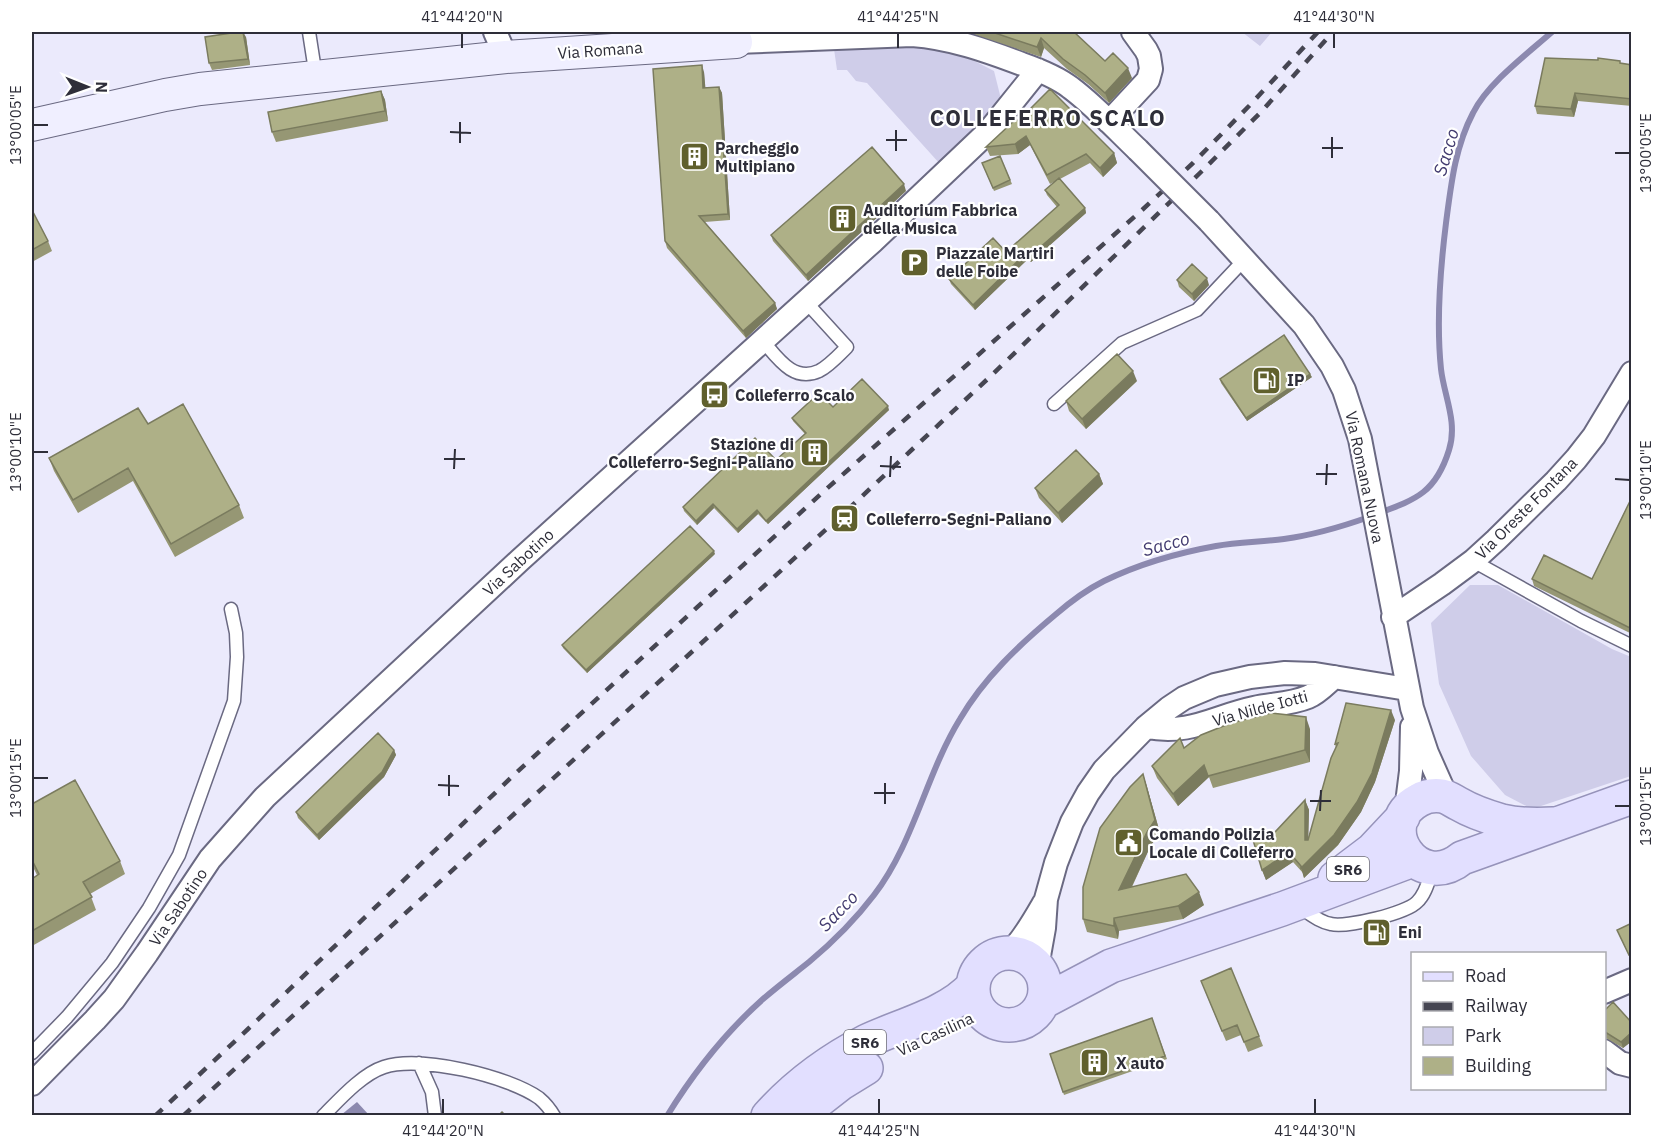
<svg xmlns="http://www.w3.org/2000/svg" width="1663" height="1147" font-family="'IBM Plex Sans',sans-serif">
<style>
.green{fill:#cfcde9}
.water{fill:#8c89af}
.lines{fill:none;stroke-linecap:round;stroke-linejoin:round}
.stream{stroke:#8c89af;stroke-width:6}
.lane-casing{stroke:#6a6982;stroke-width:15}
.street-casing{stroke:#6a6982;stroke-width:26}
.secondary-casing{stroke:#6a6982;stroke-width:34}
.primary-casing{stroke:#9693ba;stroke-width:36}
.lane{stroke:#fff;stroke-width:12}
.street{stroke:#fff;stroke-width:22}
.secondary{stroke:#f0efff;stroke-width:32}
.primary{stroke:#e2dfff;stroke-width:33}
.rail{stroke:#464652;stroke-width:4.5;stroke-dasharray:10 10;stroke-linecap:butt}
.street-bridge-casing{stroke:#6a6982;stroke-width:26;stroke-linecap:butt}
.street-bridge{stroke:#fff;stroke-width:22}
.wall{fill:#969774}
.shaded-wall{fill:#7a7b5e}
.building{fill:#aeb087;stroke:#7a7b5e;stroke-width:1.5}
.ticks{fill:none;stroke:#2e2e39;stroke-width:2}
.labels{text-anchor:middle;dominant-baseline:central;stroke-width:4.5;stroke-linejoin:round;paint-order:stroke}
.shield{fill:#fff;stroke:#6d6d74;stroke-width:1.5}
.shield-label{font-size:15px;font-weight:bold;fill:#2e2e39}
.street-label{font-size:16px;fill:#2e2e39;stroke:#fff}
.poi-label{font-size:16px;font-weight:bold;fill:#2e2e39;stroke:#fff;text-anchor:start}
.water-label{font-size:18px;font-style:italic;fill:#423b6f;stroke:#fff}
.district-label{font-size:22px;font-weight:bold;letter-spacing:1.5px;fill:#2e2e39;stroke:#fff}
.neatline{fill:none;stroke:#2e2e39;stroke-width:2}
.ticks-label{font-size:15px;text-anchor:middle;fill:#2e2e39}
</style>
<rect width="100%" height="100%" fill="#ebeafc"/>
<path class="green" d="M 1242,32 L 1272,32 L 1260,46 Z
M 915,44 L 955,51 L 994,71 L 1002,103 L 940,164 L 867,83 L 856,81 L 847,70 L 837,70 L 834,49 Z
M 1470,585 L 1498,585 L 1612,649 L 1631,657 L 1631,776 L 1532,809 L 1505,795 L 1471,756 L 1439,684 L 1431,623 Z"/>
<path class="water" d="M 357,1102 L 369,1115 L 341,1115 Z"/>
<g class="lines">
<path class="stream" d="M 1379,513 C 1417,499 1436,492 1449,450 C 1458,422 1444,396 1441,369 C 1436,321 1440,271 1446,223 C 1451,185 1455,147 1473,113 C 1488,83 1527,54 1552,32
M 667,1116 C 694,1072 725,1033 763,999 C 778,986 794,974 809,962 C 833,942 855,920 874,895 C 914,843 926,774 960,719 C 984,678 1019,645 1055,615 C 1070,602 1086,590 1104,581 C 1139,564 1177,553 1216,546 C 1238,542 1261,542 1284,539 C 1313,535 1341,527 1369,517"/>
<defs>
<path id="lane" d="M 309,32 L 316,77
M 762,340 C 777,357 793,383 819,371 C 829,366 839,355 847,347 L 806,302
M 1054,404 L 1122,343 L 1197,310 L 1245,259
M 1473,561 L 1581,621 L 1632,646
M 1298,906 C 1309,913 1319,922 1331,924 C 1346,928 1407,913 1417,902 C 1426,894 1429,879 1433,868
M 32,1053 L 67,1017 L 112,963 L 149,908 L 179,855 L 234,701 L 237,657 L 236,633 L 231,609
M 419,1063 L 432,1092 L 435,1116
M 323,1116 C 339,1100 362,1074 384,1067 C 420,1055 508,1076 539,1098 C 545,1103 550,1109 554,1116"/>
<path id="street" d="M 495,32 L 506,57
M 736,32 L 736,42 L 912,35 C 951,38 985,50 1022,64 C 1039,70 1057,77 1071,88 C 1095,106 1117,130 1138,150
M 1109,122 L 1148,80 L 1151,69 L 1149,56 L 1146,50 L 1133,32
M 1209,221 L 1304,325 L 1332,366 L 1344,390 L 1360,439 L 1412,708 L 1427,753 L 1447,798
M 1393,617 L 1442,584 L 1473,561 L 1496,540 L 1556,481 L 1576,459 L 1594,436 L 1632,373
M 1146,727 C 1192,735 1212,717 1254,708 C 1272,704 1291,704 1308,697 C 1318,693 1326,684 1334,677
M 1406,811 L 1411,771 L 1412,727
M 1006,953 C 1018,949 1037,915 1044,903
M 1037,967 L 1044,928 L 1046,899 L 1056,863 L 1072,822 L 1088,793 L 1104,770 L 1146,727 L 1169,708 L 1184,698 L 1215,685 L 1250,677 L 1285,673 L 1315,674 L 1407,689
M 1604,992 L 1632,980
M 1604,1051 L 1620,1063 L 1632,1066
M 32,1084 L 95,1020 L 114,999 L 147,953 L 210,859 L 265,797 L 520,560 L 873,241 L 989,131 L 1038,70"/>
<path id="secondary" d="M 32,125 L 165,95 L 200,89 L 506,57 L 736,42"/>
<path id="primary" d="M 1553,824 C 1535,825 1519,825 1502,821 C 1488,817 1471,811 1459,804 C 1453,801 1448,797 1442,796 C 1435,795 1426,796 1419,800 C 1372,825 1418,894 1462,858 L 1632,797
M 1335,878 L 1372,850 L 1403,817
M973 989a36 36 0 1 1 72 0a36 36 0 1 1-72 0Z
M 1043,1002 L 1111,966 L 1282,909 L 1413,860
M 768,1116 C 796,1085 830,1060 867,1041 C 901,1025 948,1014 973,986
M 799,1116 L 840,1084 L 866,1068"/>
</defs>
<use href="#lane" class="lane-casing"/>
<use href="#street" class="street-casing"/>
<use href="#secondary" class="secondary-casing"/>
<use href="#primary" class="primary-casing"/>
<use href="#lane" class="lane"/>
<use href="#street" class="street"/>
<use href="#secondary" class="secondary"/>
<use href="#primary" class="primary"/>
<path class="rail" d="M 155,1116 L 248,1029 L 517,772 L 823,492 L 1141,211 L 1193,163 L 1249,106 L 1318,32
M 183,1116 L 843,514 L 994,373 L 1202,171 L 1261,112 L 1333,32"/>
<defs>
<path id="street-bridge" d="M 1138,150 L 1209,221"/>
</defs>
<use href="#street-bridge" class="street-bridge-casing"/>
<use href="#street-bridge" class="street-bridge"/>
</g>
<path class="wall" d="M 968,32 L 1074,32 L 1105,61 L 1132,78 L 1109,103 L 1088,84 L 1067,69 L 1044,48 L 1041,57 Z
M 246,37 L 250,65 L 212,70 L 209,63 Z
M 1621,64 L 1632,65 L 1632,106 L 1578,101 L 1574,117 L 1537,114 L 1535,106 Z
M 704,72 L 705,88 L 719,87 L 722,93 L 730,220 L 705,222 L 775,303 L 777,309 L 746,338 L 667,248 L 665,241 Z
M 381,91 L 385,100 L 388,121 L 276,142 L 272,132 Z
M 1018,121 L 1114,153 L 1117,163 L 1103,177 L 1090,163 L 1060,179 L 1085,208 L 1086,213 L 1031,262 L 1028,259 L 975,310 L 951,284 L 949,279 L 1006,252 L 1057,207 L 1047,195 L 1045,190 L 1056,181 L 1050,184 L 1030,145 L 1018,154 L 990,156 L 986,147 Z
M 1000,156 L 1012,184 L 994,191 L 982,163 Z
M 906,191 L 808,281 L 773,241 L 771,235 Z
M 32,210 L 48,241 L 52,251 L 32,262 Z
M 1177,280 L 1209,285 L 1194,301 L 1179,287 Z
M 1312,377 L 1247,421 L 1221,383 L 1220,379 Z
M 1137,381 L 1086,429 L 1069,411 L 1066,401 Z
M 833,407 L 889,410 L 768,524 L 758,514 L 738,533 L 714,508 L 697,525 L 684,511 L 683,507 L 776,460 L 805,434 L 793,421 L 792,418 Z
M 148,424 L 239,505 L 244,518 L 175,557 L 133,481 L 78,513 L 54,471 L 49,458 Z
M 1099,474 L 1103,484 L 1062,523 L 1039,498 L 1035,488 Z
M 1632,497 L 1632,634 L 1534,586 L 1532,579 L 1592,579 Z
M 715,554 L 587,673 L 563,648 L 562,645 Z
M 1395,720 L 1375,782 L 1361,812 L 1338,845 L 1304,878 L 1303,873 L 1293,862 L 1266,880 L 1262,870 L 1275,832 L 1305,800 L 1309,810 L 1308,839 L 1336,748 L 1335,744 Z
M 1310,729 L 1310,762 L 1213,788 L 1209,777 L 1178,806 L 1157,778 L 1152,766 L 1184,748 Z
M 394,750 L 396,755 L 384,777 L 319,840 L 298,818 L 296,812 Z
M 1143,774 L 1147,787 L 1160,833 L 1151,845 L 1132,887 L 1204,905 L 1183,919 L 1119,931 L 1118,939 L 1087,932 L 1083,919 Z
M 32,804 L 120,861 L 125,874 L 90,894 L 96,910 L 32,946 L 32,879 L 37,875 L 32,865 Z
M 1383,921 L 1389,937 L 1371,944 L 1364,926 Z
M 1632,923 L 1632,962 L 1617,930 Z
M 1205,991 L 1259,1036 L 1263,1046 L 1248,1052 L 1241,1035 L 1226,1041 Z
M 1605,1010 L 1632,1023 L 1632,1041 L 1623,1048 L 1606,1038 L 1605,1038 Z
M 1152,1018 L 1167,1059 L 1064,1095 L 1050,1054 Z"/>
<path class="shaded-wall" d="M 243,32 L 246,37 L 250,65 L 248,59 Z
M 1041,38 L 1044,48 L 1041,57 L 1037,47 Z
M 702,65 L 704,72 L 706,94 L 703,88 Z
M 1128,68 L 1132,78 L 1109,103 L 1105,93 Z
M 719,87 L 722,93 L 730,220 L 728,214 Z
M 381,91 L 385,100 L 388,121 L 385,111 Z
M 1575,93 L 1578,101 L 1574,117 L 1571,109 Z
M 1026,136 L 1030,145 L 1018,154 L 1015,144 Z
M 1114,153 L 1117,163 L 1103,177 L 1100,168 Z
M 904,184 L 906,191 L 808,281 L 806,275 Z
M 1085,208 L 1086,213 L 1031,262 L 1029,257 Z
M 1026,253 L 1028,259 L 975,310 L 973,305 Z
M 1207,278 L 1209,285 L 1194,301 L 1192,294 Z
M 775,303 L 777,309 L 746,338 L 743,331 Z
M 1133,371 L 1137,381 L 1086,429 L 1082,419 Z
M 1310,374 L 1312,377 L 1247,421 L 1246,418 Z
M 888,406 L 889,410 L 768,524 L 766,521 Z
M 1099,474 L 1103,484 L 1062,523 L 1058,513 Z
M 713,504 L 714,508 L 697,525 L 696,521 Z
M 757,510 L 758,514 L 738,533 L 737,529 Z
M 714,551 L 715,554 L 587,673 L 586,670 Z
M 1391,710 L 1395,720 L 1375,782 L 1361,812 L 1338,845 L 1304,878 L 1301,868 Z
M 1306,717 L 1310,729 L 1310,762 L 1305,750 Z
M 394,750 L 396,755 L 384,777 L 319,840 L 317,835 Z
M 1204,765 L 1209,777 L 1178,806 L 1173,794 Z
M 1143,774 L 1147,787 L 1160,833 L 1151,845 L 1124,903 L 1119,890 Z
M 1305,800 L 1309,810 L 1308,850 L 1305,840 Z
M 1289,852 L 1293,862 L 1266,880 L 1262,870 Z
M 1199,892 L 1204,905 L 1183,919 L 1178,906 Z
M 1114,918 L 1119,931 L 1118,939 L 1114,926 Z
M 1632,1032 L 1632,1041 L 1623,1048 L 1621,1042 Z"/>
<path class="building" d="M 238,32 L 243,32 L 248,59 L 209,63 L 205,37 Z
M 992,32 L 1074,32 L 1105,61 L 1113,53 L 1128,68 L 1105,93 L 1085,75 L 1063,59 L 1041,38 L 1037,47 Z
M 1545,58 L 1598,60 L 1598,58 L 1620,61 L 1620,63 L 1632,65 L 1632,99 L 1575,93 L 1571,109 L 1535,106 Z
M 702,65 L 703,88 L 719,87 L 728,214 L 699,216 L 775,303 L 743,331 L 665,241 L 653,69 Z
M 1050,89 L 1114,153 L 1100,168 L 1086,154 L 1047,175 L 1026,136 L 1015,144 L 986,147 L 1016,119 L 1018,121 Z
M 381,91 L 385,111 L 272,132 L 268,112 Z
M 872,147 L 904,184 L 806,275 L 771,235 Z
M 1000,156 L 1010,180 L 993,188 L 982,163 Z
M 1059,178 L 1085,208 L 1029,257 L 1026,253 L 973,305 L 949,279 L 993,238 L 1006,252 L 1059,205 L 1045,190 Z
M 32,210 L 48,241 L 32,250 Z
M 1192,264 L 1207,278 L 1192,294 L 1177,280 Z
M 1284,335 L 1310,374 L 1246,418 L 1220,379 Z
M 1117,354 L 1133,371 L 1082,419 L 1066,401 Z
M 862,379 L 888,406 L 766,521 L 757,510 L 737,529 L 713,504 L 696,521 L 683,507 L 755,438 L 776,460 L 806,433 L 792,418 L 819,393 L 833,407 Z
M 183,404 L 239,505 L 171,544 L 128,468 L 73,500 L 49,458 L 138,408 L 148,424 Z
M 1076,450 L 1099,474 L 1058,513 L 1035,488 Z
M 1632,497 L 1632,629 L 1532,579 L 1544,555 L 1592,579 Z
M 690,526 L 714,551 L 586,670 L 562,645 Z
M 1346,703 L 1391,710 L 1372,773 L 1357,802 L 1334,835 L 1301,868 L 1301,866 L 1289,852 L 1262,870 L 1253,840 L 1275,832 L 1305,800 L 1305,840 L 1308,840 L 1331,758 L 1338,743 L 1335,744 Z
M 1271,713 L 1306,717 L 1305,750 L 1208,776 L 1204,765 L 1173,794 L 1152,766 L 1180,738 L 1184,748 L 1201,735 L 1231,723 Z
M 378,733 L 394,750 L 382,772 L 317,835 L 296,812 Z
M 1143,774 L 1155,820 L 1147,832 L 1119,890 L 1186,874 L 1199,892 L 1178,906 L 1114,918 L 1114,926 L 1083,919 L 1083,887 L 1100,828 L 1130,787 Z
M 75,780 L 120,861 L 83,882 L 92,897 L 32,931 L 32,879 L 39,874 L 32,860 L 32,804 Z
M 1383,921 L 1388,934 L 1370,941 L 1364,926 Z
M 1632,923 L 1632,954 L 1629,955 L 1617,930 Z
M 1231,968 L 1259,1036 L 1244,1042 L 1237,1025 L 1222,1031 L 1201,981 Z
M 1613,1002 L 1632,1023 L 1632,1032 L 1621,1042 L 1605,1032 L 1605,1010 Z
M 1152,1018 L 1165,1056 L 1063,1092 L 1050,1054 Z
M 1630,1090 L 1632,1090 L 1632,1116 L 1631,1116 Z
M 502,1112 L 506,1116 L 498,1116 Z"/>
<path class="ticks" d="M 462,48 L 462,33M 898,48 L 898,33M 1334,48 L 1334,33M 33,125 L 48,125M 450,132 L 471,133M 886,140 L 907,140M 460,143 L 460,122M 1322,148 L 1343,148M 896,151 L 896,130M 1615,153 L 1630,153M 1332,158 L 1332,137M 33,452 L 48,452M 444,459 L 465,459M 880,466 L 901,467M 454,469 L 455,449M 1316,474 L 1337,474M 890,477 L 891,456M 1615,479 L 1630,480M 1326,485 L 1327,464M 33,778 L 48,778M 438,785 L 459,786M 874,793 L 895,793M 449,796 L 449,775M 1310,801 L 1331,801M 885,804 L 885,783M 1615,806 L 1630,806M 1320,811 L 1321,790M 443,1114 L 443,1099M 879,1114 L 879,1099M 1315,1114 L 1315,1099"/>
<defs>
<symbol id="building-square" viewBox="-11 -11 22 22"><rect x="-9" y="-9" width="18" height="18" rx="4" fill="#60602d" stroke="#fff"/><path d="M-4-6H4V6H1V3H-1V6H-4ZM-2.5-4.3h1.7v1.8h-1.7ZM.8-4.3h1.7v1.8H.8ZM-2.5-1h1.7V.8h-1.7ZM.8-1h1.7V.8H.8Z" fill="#fff"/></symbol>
<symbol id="parking-square" viewBox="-11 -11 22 22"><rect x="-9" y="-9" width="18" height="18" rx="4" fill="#60602d" stroke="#fff"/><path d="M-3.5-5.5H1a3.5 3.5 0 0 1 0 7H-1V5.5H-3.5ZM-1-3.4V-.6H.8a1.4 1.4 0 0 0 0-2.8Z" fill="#fff"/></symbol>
<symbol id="fuel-square" viewBox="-11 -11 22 22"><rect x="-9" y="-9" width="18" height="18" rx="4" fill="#60602d" stroke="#fff"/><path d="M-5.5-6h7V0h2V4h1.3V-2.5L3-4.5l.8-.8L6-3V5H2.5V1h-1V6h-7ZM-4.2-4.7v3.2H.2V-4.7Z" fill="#fff"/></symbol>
<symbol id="bus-square" viewBox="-11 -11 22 22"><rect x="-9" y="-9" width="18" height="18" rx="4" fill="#60602d" stroke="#fff"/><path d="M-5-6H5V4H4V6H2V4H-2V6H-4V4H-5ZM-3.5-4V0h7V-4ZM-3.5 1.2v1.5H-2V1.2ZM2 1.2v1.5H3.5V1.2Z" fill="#fff"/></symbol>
<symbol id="station-square" viewBox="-11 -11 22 22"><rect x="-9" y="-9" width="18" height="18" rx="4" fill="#60602d" stroke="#fff"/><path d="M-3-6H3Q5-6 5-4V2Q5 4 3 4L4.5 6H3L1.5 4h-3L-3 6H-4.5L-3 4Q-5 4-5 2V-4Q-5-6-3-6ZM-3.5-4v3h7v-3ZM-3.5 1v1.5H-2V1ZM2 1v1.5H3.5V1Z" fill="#fff"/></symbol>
<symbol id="civic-square" viewBox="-11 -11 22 22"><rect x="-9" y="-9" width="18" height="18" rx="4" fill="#60602d" stroke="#fff"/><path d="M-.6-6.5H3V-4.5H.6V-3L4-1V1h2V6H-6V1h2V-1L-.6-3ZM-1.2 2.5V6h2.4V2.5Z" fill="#fff"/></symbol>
</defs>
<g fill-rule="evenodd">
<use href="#building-square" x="678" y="140" width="33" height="33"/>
<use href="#building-square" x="826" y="202" width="33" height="33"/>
<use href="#parking-square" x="898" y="246" width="33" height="33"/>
<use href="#fuel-square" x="1250" y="364" width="33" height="33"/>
<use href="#bus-square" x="698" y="378" width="33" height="33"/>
<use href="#building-square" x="798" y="436" width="33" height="33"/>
<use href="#station-square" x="828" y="502" width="33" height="33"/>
<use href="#civic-square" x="1112" y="826" width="33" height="33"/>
<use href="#fuel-square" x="1360" y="916" width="33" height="33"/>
<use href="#building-square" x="1078" y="1046" width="33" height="33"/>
</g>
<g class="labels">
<g class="shield">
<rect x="1327" y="857" width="42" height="24" rx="4.5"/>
<rect x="844" y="1030" width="42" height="24" rx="4.5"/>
</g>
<g class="shield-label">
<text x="1348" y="869">SR6</text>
<text x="865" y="1042">SR6</text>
</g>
<g class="street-label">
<text transform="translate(600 50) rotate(-4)">Via Romana</text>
<text transform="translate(1365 477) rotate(78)">Via Romana Nuova</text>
<text transform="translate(1526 508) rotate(-45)">Via Oreste Fontana</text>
<text transform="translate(518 562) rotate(-43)">Via Sabotino</text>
<text transform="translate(1260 708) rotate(-15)">Via Nilde Iotti</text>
<text transform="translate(178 907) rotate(-56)">Via Sabotino</text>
<text transform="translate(935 1034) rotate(-25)">Via Casilina</text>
</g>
<g class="poi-label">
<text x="715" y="148">Parcheggio<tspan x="715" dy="18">Multipiano</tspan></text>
<text x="863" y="210">Auditorium Fabbrica<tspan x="863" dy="18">della Musica</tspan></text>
<text x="936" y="253">Piazzale Martiri<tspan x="936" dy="18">delle Foibe</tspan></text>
<text x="1287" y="380">IP</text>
<text x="735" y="395">Colleferro Scalo</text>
<text x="794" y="444" text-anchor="end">Stazione di<tspan x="794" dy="18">Colleferro-Segni-Paliano</tspan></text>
<text x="866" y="519">Colleferro-Segni-Paliano</text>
<text x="1149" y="834">Comando Polizia<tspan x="1149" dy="18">Locale di Colleferro</tspan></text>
<text x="1398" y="932">Eni</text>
<text x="1116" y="1063">X auto</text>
</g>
<g class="water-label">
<text transform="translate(1446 152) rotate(-73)">Sacco</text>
<text transform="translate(1166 544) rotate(-15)">Sacco</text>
<text transform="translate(838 911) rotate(-46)">Sacco</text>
</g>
<g class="district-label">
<text x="1048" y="117">COLLEFERRO SCALO</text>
</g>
</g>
<rect width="1663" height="1147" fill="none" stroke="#ffffff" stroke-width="66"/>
<rect x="1411" y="952" width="195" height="138" fill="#ffffff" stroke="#ababb0" stroke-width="1.5"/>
<rect x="1423" y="972" width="30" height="9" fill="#e2dfff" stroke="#ababb0" stroke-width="1.5"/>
<text x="1465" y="982" font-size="18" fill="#2e2e39">Road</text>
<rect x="1423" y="1002" width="30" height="9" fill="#464652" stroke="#ababb0" stroke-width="1.5"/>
<text x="1465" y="1012" font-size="18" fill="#2e2e39">Railway</text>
<rect x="1423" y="1027" width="30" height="18" fill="#cfcde9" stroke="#ababb0" stroke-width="1.5"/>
<text x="1465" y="1042" font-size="18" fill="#2e2e39">Park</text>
<rect x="1423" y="1057" width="30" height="18" fill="#aeb087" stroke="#ababb0" stroke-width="1.5"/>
<text x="1465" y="1072" font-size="18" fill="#2e2e39">Building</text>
<g transform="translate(87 87) rotate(91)" stroke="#ffffff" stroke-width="4.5" paint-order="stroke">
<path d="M0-4.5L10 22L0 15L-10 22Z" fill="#2e2e39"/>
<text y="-9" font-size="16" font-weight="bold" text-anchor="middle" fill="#2e2e39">N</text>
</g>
<rect x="33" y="33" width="1597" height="1081" class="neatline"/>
<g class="ticks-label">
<text x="462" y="22">41°44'20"N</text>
<text x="898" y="22">41°44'25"N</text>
<text x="1334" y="22">41°44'30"N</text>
<text transform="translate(16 125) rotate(-90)" y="5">13°00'05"E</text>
<text transform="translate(1646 153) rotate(-90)" y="5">13°00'05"E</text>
<text transform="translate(16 452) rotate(-90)" y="5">13°00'10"E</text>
<text transform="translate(1646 480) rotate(-90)" y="5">13°00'10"E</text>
<text transform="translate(16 778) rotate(-90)" y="5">13°00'15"E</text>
<text transform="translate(1646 806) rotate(-90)" y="5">13°00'15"E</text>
<text x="443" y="1136">41°44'20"N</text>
<text x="879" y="1136">41°44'25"N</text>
<text x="1315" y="1136">41°44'30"N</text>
</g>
</svg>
